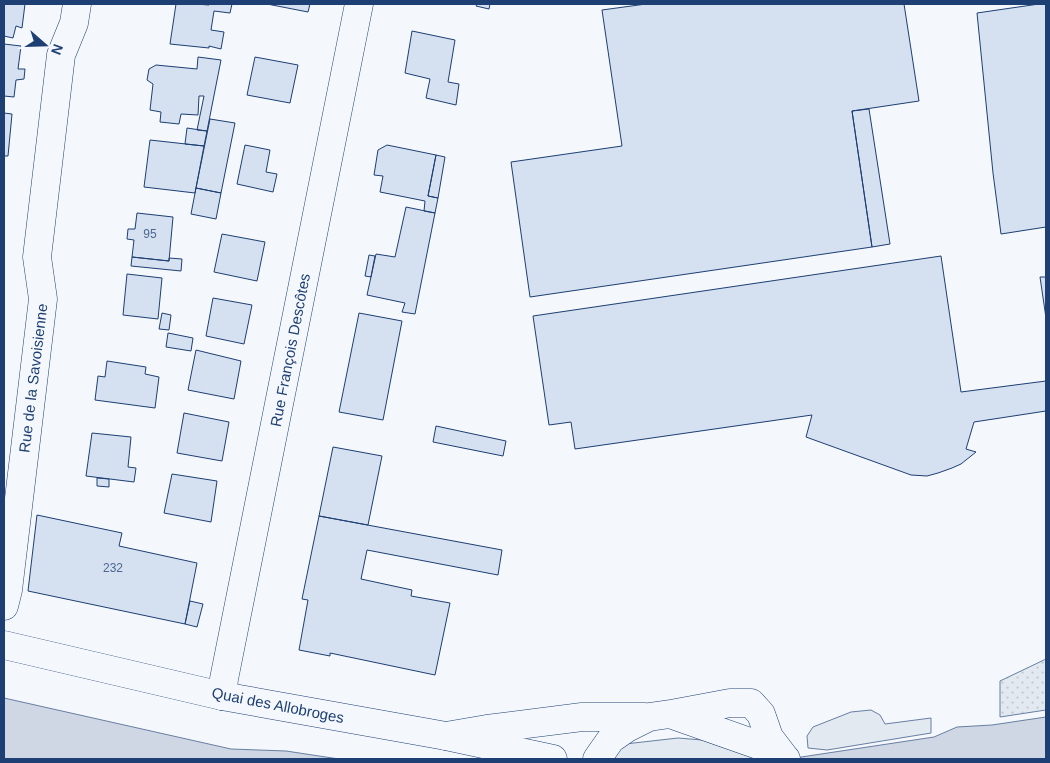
<svg xmlns="http://www.w3.org/2000/svg" width="1050" height="763" font-family="Helvetica,sans-serif">
<style>
.green{fill:#e3e9f0;stroke:#687fa3}
.park{fill:url(#park-dots);stroke:#687fa3}
.water{fill:#cfd7e4;stroke:#687fa3}
.building{fill:#d5e0f0;stroke:#1d3f73}
.lines{fill:none;stroke-linecap:round;stroke-linejoin:round}
.street-casing{stroke:#1d3f73;stroke-width:29}
.primary-casing{stroke:#1d3f73;stroke-width:29}
.street{stroke:#f4f7fb;stroke-width:28}
.primary{stroke:#f4f7fb;stroke-width:28}
.labels{text-anchor:middle;dominant-baseline:central;stroke-width:4;stroke-linejoin:round;paint-order:stroke}
.number-label{font-size:12px;fill:#4b6792}
.street-label{font-size:15px;fill:#1d3f73;stroke:#f4f7fb}
</style>
<defs>
<pattern id="park-dots" width="8" height="8" patternUnits="userSpaceOnUse" patternTransform="scale(1.25)"><rect width="8" height="8" fill="#e3e9f0"/><path d="M2 2h.1M6 6h.1" fill="none" stroke="#c2c9d1" stroke-width="1.8" stroke-linecap="round"/></pattern>
</defs>
<rect width="100%" height="100%" fill="#f4f7fb"/>
<path class="green" d="M 871,710 L 880,715 L 885,724 L 931,718 L 931,733 L 827,750 L 808,748 L 807,736 L 813,727 L 851,712 Z
M 678,738 L 702,740 L 757,759 L 615,759 L 612,756 L 625,744 Z"/>
<path class="park" d="M 1046,659 L 1046,710 L 1000,717 L 1000,681 Z"/>
<path class="water" d="M 4,698 L 231,749 L 286,751 L 339,759 L 4,759 Z
M 1046,717 L 1046,759 L 788,759 L 934,737 L 957,727 L 992,725 Z"/>
<path class="building" d="M 4,4 L 25,4 L 22,28 L 16,26 L 13,38 L 4,36 Z
M 176,4 L 196,4 L 209,5 L 209,4 L 232,4 L 230,13 L 214,11 L 211,30 L 224,32 L 221,49 L 209,46 L 209,48 L 170,44 Z
M 267,4 L 310,4 L 308,12 Z
M 477,4 L 490,4 L 489,9 L 476,6 Z
M 646,4 L 904,4 L 919,101 L 852,111 L 872,247 L 530,297 L 511,162 L 622,146 L 602,10 Z
M 1039,4 L 1046,4 L 1046,227 L 1001,234 L 993,173 L 977,13 Z
M 412,31 L 455,40 L 448,82 L 459,84 L 456,105 L 426,98 L 430,79 L 405,73 Z
M 4,44 L 21,46 L 18,69 L 25,69 L 24,79 L 16,80 L 14,97 L 4,96 Z
M 198,57 L 221,60 L 207,131 L 197,130 L 204,96 L 199,96 L 198,115 L 181,114 L 179,124 L 160,122 L 161,112 L 150,110 L 153,84 L 147,80 L 149,69 L 156,65 L 197,69 Z
M 255,57 L 298,65 L 290,103 L 247,95 Z
M 869,109 L 890,244 L 872,247 L 852,111 Z
M 4,113 L 12,114 L 8,156 L 4,156 Z
M 210,119 L 235,123 L 221,193 L 196,188 Z
M 187,128 L 207,131 L 204,146 L 185,144 Z
M 150,140 L 204,146 L 195,193 L 144,187 Z
M 245,145 L 270,150 L 266,172 L 277,174 L 273,192 L 237,184 Z
M 387,145 L 436,155 L 428,196 L 438,198 L 435,213 L 424,211 L 425,201 L 380,192 L 383,176 L 374,175 L 378,150 Z
M 436,155 L 445,157 L 438,198 L 428,196 Z
M 196,188 L 221,193 L 216,219 L 191,214 Z
M 406,207 L 435,213 L 415,314 L 402,312 L 405,303 L 367,295 L 376,254 L 395,257 Z
M 137,213 L 173,217 L 169,261 L 132,257 L 134,240 L 127,239 L 128,229 L 135,229 Z
M 222,234 L 265,242 L 257,281 L 214,272 Z
M 369,255 L 375,256 L 371,277 L 365,276 Z
M 941,256 L 961,392 L 1046,381 L 1046,411 L 974,422 L 966,449 L 976,452 L 961,464 L 952,468 L 938,473 L 927,476 L 911,475 L 806,437 L 812,415 L 575,449 L 571,422 L 549,425 L 533,316 Z
M 132,257 L 169,261 L 169,258 L 182,259 L 181,271 L 131,266 Z
M 127,274 L 162,278 L 158,319 L 123,315 Z
M 1040,277 L 1046,277 L 1046,318 Z
M 213,298 L 252,305 L 244,344 L 206,336 Z
M 162,313 L 171,315 L 169,330 L 159,329 Z
M 359,313 L 402,321 L 383,420 L 339,412 Z
M 168,333 L 193,338 L 191,351 L 166,347 Z
M 196,350 L 241,361 L 234,399 L 188,390 Z
M 107,361 L 146,367 L 145,374 L 159,377 L 155,408 L 95,400 L 98,376 L 105,377 Z
M 184,413 L 229,422 L 222,461 L 177,453 Z
M 436,426 L 506,441 L 503,456 L 433,442 Z
M 92,433 L 131,437 L 128,467 L 136,468 L 134,482 L 86,476 Z
M 333,447 L 382,456 L 368,525 L 319,516 Z
M 172,474 L 217,481 L 211,522 L 164,513 Z
M 97,478 L 109,479 L 109,487 L 97,486 Z
M 37,515 L 122,533 L 119,546 L 197,563 L 185,624 L 28,591 Z
M 319,516 L 502,550 L 498,575 L 367,550 L 361,579 L 412,590 L 411,596 L 450,603 L 435,675 L 330,653 L 330,656 L 299,650 L 308,600 L 302,599 Z
M 190,601 L 203,604 L 197,627 L 185,624 Z"/>
<g class="lines">
<defs>
<path id="street" d="M 4,606 L 8,590 L 43,299 L 37,257 L 61,55 L 74,23 L 77,4
M 222,696 L 224,679 L 359,4
M 671,714 L 730,703 L 751,703 L 761,714 L 769,737 L 785,758
M 446,736 L 487,729 L 582,717 L 645,717
M 597,759 L 611,739 L 627,728 L 649,717 L 670,714 L 764,747 L 786,759"/>
<path id="primary" d="M 4,645 L 222,696 L 446,736 L 553,759"/>
</defs>
<use href="#street" class="street-casing"/>
<use href="#primary" class="primary-casing"/>
<use href="#street" class="street"/>
<use href="#primary" class="primary"/>
</g>
<g class="labels">
<g class="number-label">
<text x="150" y="234">95</text>
<text x="113" y="568">232</text>
</g>
<g class="street-label">
<text transform="translate(290 350) rotate(-79)">Rue François Descôtes</text>
<text transform="translate(33 378) rotate(-83)">Rue de la Savoisienne</text>
<text transform="translate(278 705) rotate(11)">Quai des Allobroges</text>
</g>
</g>
<rect width="1050" height="763" fill="none" stroke="#1d3f73" stroke-width="10"/>
<g transform="translate(45 45) rotate(110)" stroke="#f4f7fb" stroke-width="4" paint-order="stroke">
<path d="M0-4L9 19L0 12L-9 19Z" fill="#1d3f73"/>
<text y="-8" font-size="14" font-weight="bold" text-anchor="middle" fill="#1d3f73">N</text>
</g>
</svg>
